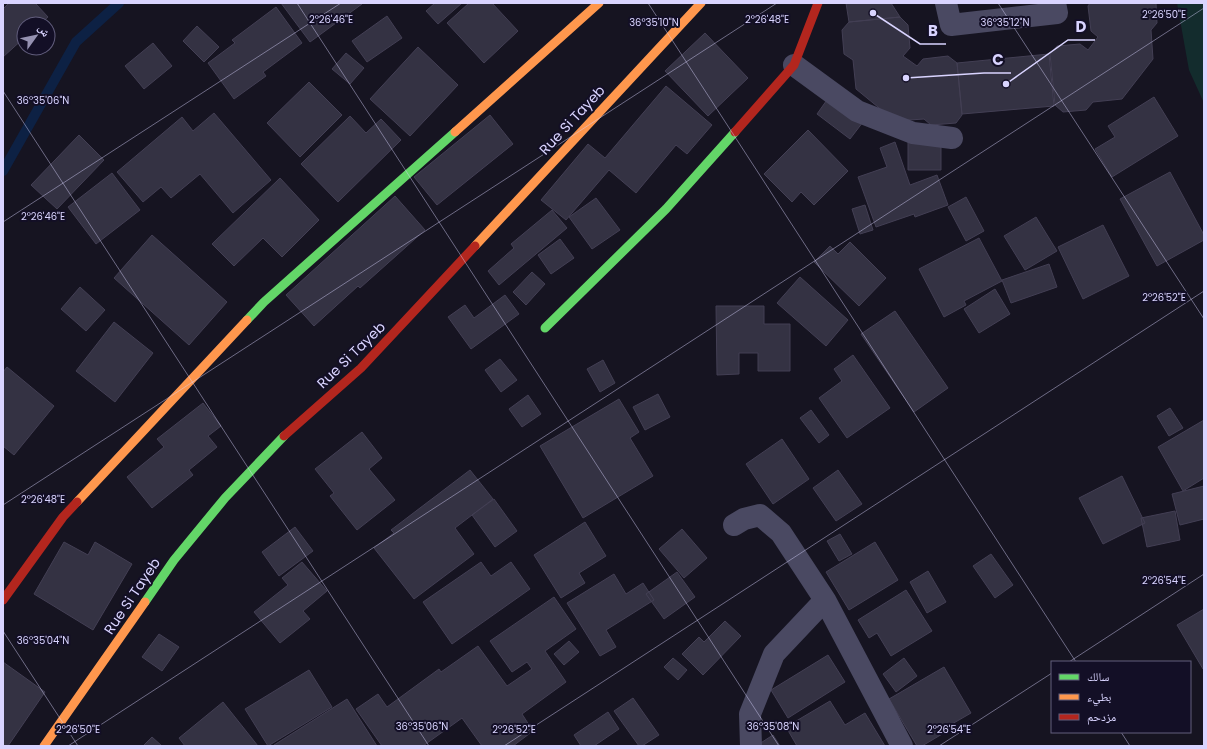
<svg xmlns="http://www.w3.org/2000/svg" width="1207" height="749" font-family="Poppins,'Noto Naskh Arabic',sans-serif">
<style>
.green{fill:#132c2d}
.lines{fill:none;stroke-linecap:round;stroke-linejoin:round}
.stream{stroke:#0d2144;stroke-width:10}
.building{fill:#343243;stroke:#433f54}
.street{stroke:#4a4962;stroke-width:22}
.fast{stroke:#63d668;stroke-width:9}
.slow{stroke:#ff974d;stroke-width:9}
.jam{stroke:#b3261e;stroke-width:9}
.ticks{fill:none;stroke:#d9d4ff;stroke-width:1;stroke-opacity:0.45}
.labels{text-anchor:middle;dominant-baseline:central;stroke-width:4;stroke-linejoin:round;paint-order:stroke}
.street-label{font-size:14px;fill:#d9d4ff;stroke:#130f26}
.ticks-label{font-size:10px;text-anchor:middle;fill:#d9d4ff;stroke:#130f26;stroke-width:4;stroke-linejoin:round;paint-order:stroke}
.leader{fill:none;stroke:#d9d4ff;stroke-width:1.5}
.callout-dot{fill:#d9d4ff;stroke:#130f26;stroke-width:1.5}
.callout-label{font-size:15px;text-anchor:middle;font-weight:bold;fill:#d9d4ff;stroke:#130f26;stroke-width:4;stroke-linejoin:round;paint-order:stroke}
</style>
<rect width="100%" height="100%" fill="#161421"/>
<path class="green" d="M 1177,3 L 1204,3 L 1204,103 L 1189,70 Z"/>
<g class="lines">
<path class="stream" d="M 3,171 L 76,42 L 119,3"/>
</g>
<path class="building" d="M 9,3 L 35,3 L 48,17 L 40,24 L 24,24 L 24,38 L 3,57 L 3,9 Z
M 281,3 L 362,3 L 362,4 L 310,42 Z
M 435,3 L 462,3 L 438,24 L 426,11 Z
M 469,3 L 492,3 L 518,31 L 484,63 L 447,23 Z
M 846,3 L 891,3 L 900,17 L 849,22 Z
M 1090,3 L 1156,3 L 1157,23 L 1151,30 L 1153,59 L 1122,99 L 1093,102 L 1086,110 L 1063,112 L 1055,105 L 1050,54 L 1057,46 L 1080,44 L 1088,50 L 1098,37 L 1091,31 L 1088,6 Z
M 276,7 L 302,43 L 263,72 L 266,76 L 234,99 L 208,63 L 235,43 L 232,40 Z
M 387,16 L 402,38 L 367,62 L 352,41 Z
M 900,17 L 908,25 L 910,48 L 903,56 L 917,66 L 923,59 L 948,56 L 957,63 L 962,115 L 956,123 L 931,125 L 924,119 L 895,121 L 856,89 L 853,60 L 844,54 L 842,30 L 849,22 Z
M 197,26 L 219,47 L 204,62 L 183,41 Z
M 705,33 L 748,78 L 708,116 L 665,71 Z
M 153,43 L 172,66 L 144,89 L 125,66 Z
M 418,47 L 458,85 L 410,136 L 370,99 Z
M 346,53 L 364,68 L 350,84 L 332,69 Z
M 1049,54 L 1054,106 L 962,114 L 957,63 Z
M 309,82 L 342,115 L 300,157 L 267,123 Z
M 666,86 L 712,125 L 687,154 L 676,145 L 636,193 L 609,170 L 566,220 L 541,200 L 588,144 L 605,158 Z
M 829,97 L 863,122 L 850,139 L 817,114 Z
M 1154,97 L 1178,136 L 1112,177 L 1095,149 L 1115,137 L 1108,126 Z
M 214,113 L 271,180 L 233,213 L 200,174 L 171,198 L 161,187 L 143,202 L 117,172 L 182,117 L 193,131 Z
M 490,115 L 513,144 L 437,205 L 414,177 Z
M 350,116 L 366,133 L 381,119 L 401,140 L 338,202 L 301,164 Z
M 808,130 L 848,171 L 814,205 L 801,192 L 792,202 L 764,174 Z
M 79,135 L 104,160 L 57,209 L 31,185 Z
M 895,142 L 910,185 L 937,175 L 948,205 L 915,217 L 914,214 L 876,227 L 858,177 L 887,167 L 880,148 Z
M 908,142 L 941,142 L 941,170 L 908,170 Z
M 1170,172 L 1204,235 L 1204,240 L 1157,266 L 1120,199 Z
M 112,173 L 140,210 L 96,244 L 68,207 Z
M 280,178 L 319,220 L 282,257 L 263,238 L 234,266 L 212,244 Z
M 395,196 L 425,230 L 360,288 L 358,286 L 314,326 L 286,295 Z
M 966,197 L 984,231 L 966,241 L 948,207 Z
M 596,198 L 620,230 L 592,249 L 569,217 Z
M 865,205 L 873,230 L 860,234 L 852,209 Z
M 552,210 L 567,228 L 499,285 L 488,271 L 514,248 L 511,244 Z
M 1036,217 L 1057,251 L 1025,270 L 1004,236 Z
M 1103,225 L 1129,276 L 1083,299 L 1058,247 Z
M 152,235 L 227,302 L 189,345 L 114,278 Z
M 979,238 L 1002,281 L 964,301 L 966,305 L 944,317 L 919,269 Z
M 560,239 L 574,258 L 551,274 L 538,255 Z
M 850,242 L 886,278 L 859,306 L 814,262 L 830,246 L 838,254 Z
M 1049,264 L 1057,287 L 1011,303 L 1002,280 Z
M 532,272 L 545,284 L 526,305 L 513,292 Z
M 800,277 L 848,320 L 826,346 L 777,303 Z
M 80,287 L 105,310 L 86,331 L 61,309 Z
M 995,289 L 1010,314 L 979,333 L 964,309 Z
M 505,295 L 519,314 L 471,349 L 448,317 L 465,305 L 474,318 Z
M 716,306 L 764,306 L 764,324 L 790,324 L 790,371 L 758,371 L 758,353 L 739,353 L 739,374 L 717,375 Z
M 895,311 L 948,388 L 914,412 L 861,334 Z
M 114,322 L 153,353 L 115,402 L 76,371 Z
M 853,355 L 890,408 L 847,438 L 819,398 L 842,381 L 834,369 Z
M 500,359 L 517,380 L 501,392 L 485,370 Z
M 603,360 L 615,383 L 600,392 L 587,369 Z
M 7,367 L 54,406 L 14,455 L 3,446 L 3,372 Z
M 658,394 L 670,417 L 645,430 L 633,407 Z
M 528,395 L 541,414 L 522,427 L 509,409 Z
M 619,399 L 639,432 L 630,438 L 653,476 L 583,518 L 540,446 Z
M 203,403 L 221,426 L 208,436 L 217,447 L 189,470 L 193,475 L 152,508 L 127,477 L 164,447 L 157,439 Z
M 1170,408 L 1183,428 L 1169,436 L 1157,416 Z
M 811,410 L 829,435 L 819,443 L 800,418 Z
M 1204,420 L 1204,478 L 1183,491 L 1158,447 Z
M 362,432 L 382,458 L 369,469 L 395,500 L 357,530 L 330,496 L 334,493 L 315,469 Z
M 782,439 L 809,479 L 773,504 L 746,464 Z
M 470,470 L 493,499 L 455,528 L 474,554 L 414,599 L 374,548 L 394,533 L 391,530 Z
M 838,470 L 862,504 L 836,521 L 813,488 Z
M 1122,476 L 1145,523 L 1103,544 L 1079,498 Z
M 1204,486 L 1204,519 L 1180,525 L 1172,494 Z
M 494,499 L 517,531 L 495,547 L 472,515 Z
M 1175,511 L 1180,540 L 1147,547 L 1141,518 Z
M 585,522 L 606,556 L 579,573 L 585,583 L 561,598 L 534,555 Z
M 295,527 L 313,551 L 279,576 L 262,552 Z
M 682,529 L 707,558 L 684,578 L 659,549 Z
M 840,534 L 852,554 L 839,561 L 827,541 Z
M 64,542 L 88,555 L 95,542 L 132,564 L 93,630 L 34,594 Z
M 875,542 L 898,580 L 849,610 L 826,572 Z
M 991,554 L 1013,585 L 995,598 L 973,566 Z
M 302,562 L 327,591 L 303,611 L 310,619 L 280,643 L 254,612 L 288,585 L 282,578 Z
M 481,562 L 491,576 L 511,562 L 530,589 L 452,644 L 423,602 Z
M 928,571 L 946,602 L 927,613 L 910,582 Z
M 677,572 L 695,597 L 664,619 L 646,594 Z
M 614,574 L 626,594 L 643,583 L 654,600 L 606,630 L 616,647 L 600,656 L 567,603 Z
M 906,590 L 932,631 L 891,656 L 877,633 L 869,638 L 858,620 Z
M 554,597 L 576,629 L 545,651 L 566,682 L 522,714 L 533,731 L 513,746 L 482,746 L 462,718 L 423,746 L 382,746 L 356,709 L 378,694 L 387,707 L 439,669 L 441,672 L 478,646 L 507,686 L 532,669 L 527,662 L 512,672 L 490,641 Z
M 1204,609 L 1204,669 L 1203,669 L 1177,625 Z
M 725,621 L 741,636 L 703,675 L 682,654 L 699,637 L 704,642 Z
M 159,634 L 179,647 L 162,671 L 142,657 Z
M 569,641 L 579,652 L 564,665 L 554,654 Z
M 828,655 L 845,682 L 788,718 L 771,690 Z
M 673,658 L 687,670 L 678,680 L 664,667 Z
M 904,658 L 917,676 L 896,692 L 883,674 Z
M 3,662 L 45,692 L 8,746 L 3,746 Z
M 944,667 L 971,713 L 952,724 L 954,727 L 922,746 L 917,746 L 889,699 Z
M 309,670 L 332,707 L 268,746 L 245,709 Z
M 633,698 L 659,735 L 642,746 L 639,746 L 614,711 Z
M 347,699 L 377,746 L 274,746 L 274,745 Z
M 830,701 L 845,725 L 865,713 L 885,746 L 797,746 L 786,727 Z
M 223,702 L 258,746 L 185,746 L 179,738 Z
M 608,712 L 619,729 L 594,746 L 581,746 L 574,735 Z
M 773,735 L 780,746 L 756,746 Z
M 152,737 L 162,746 L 143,746 Z"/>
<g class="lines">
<path class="street" d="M 946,3 L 951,25 L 1057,13 L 1055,3
M 794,65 L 857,111 L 913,133 L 952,138
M 734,525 L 744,519 L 760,515 L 781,533 L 825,600 L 902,746
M 751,746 L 750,714 L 774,654 L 825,600"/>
<path class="fast" d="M 247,320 L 264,302 L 455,132
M 545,328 L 666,209 L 735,132
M 145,602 L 174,560 L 225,498 L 284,436"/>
<path class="slow" d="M 455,132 L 599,3
M 475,246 L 701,3
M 77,502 L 247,320
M 44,746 L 145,602"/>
<path class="jam" d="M 735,132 L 794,65 L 818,3
M 284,436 L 361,368 L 475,246
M 3,600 L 63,517 L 77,502"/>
</g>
<path class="ticks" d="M 297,3 L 779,746M 648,3 L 1076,662M 998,3 L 1204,319M 3,91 L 429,746M 3,222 L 341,3M 3,505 L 777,3M 3,631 L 78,746M 1069,662 L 1204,574M 1121,732 L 1130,746M 68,746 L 1204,8M 504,746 L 1204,291M 939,746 L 1052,673"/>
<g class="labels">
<g class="street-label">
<text transform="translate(572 120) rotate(-47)">Rue Si Tayeb</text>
<text transform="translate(351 355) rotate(-44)">Rue Si Tayeb</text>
<text transform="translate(132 596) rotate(-56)">Rue Si Tayeb</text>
</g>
</g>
<g class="ticks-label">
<text x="1164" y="18">2°26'50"E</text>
<text x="331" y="23">2°26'46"E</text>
<text x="767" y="23">2°26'48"E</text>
<text x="654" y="26">36°35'10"N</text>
<text x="1005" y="26">36°35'12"N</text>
<text x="43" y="104">36°35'06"N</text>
<text x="43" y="220">2°26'46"E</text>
<text x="1164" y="301">2°26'52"E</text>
<text x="43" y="503">2°26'48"E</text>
<text x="1164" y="584">2°26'54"E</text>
<text x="43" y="644">36°35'04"N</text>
<text x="422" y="730">36°35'06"N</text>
<text x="773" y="730">36°35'08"N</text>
<text x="78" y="733">2°26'50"E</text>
<text x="514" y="733">2°26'52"E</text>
<text x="949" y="733">2°26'54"E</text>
</g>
<path class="leader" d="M1006 84L1068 40H1095M873 13L920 44H946M906 78L984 73H1011"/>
<g class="callout-dot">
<circle cx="1006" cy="84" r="4"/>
<circle cx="873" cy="13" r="4"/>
<circle cx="906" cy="78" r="4"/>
</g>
<g class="callout-label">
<text x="1081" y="32">D</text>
<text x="933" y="36">B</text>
<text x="998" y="65">C</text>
</g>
<rect width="1207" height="749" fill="none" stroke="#d9d4ff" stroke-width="8"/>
<rect x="1051" y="661" width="140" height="72" fill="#130f26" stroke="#625e7d"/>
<rect x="1059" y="674" width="20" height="6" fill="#63d668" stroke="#625e7d"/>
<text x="1087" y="681" font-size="12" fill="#d9d4ff">سالك</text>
<rect x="1059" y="694" width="20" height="6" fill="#ff974d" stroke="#625e7d"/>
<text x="1087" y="701" font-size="12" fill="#d9d4ff">بطيء</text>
<rect x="1059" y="714" width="20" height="6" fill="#b3261e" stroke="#625e7d"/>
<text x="1087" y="721" font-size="12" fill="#d9d4ff">مزدحم</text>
<g transform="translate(36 36) rotate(57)"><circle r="19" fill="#130f26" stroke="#625e7d"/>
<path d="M0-3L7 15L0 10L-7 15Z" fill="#9591b1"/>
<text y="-6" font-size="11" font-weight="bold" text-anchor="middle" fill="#d9d4ff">ش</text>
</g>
</svg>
